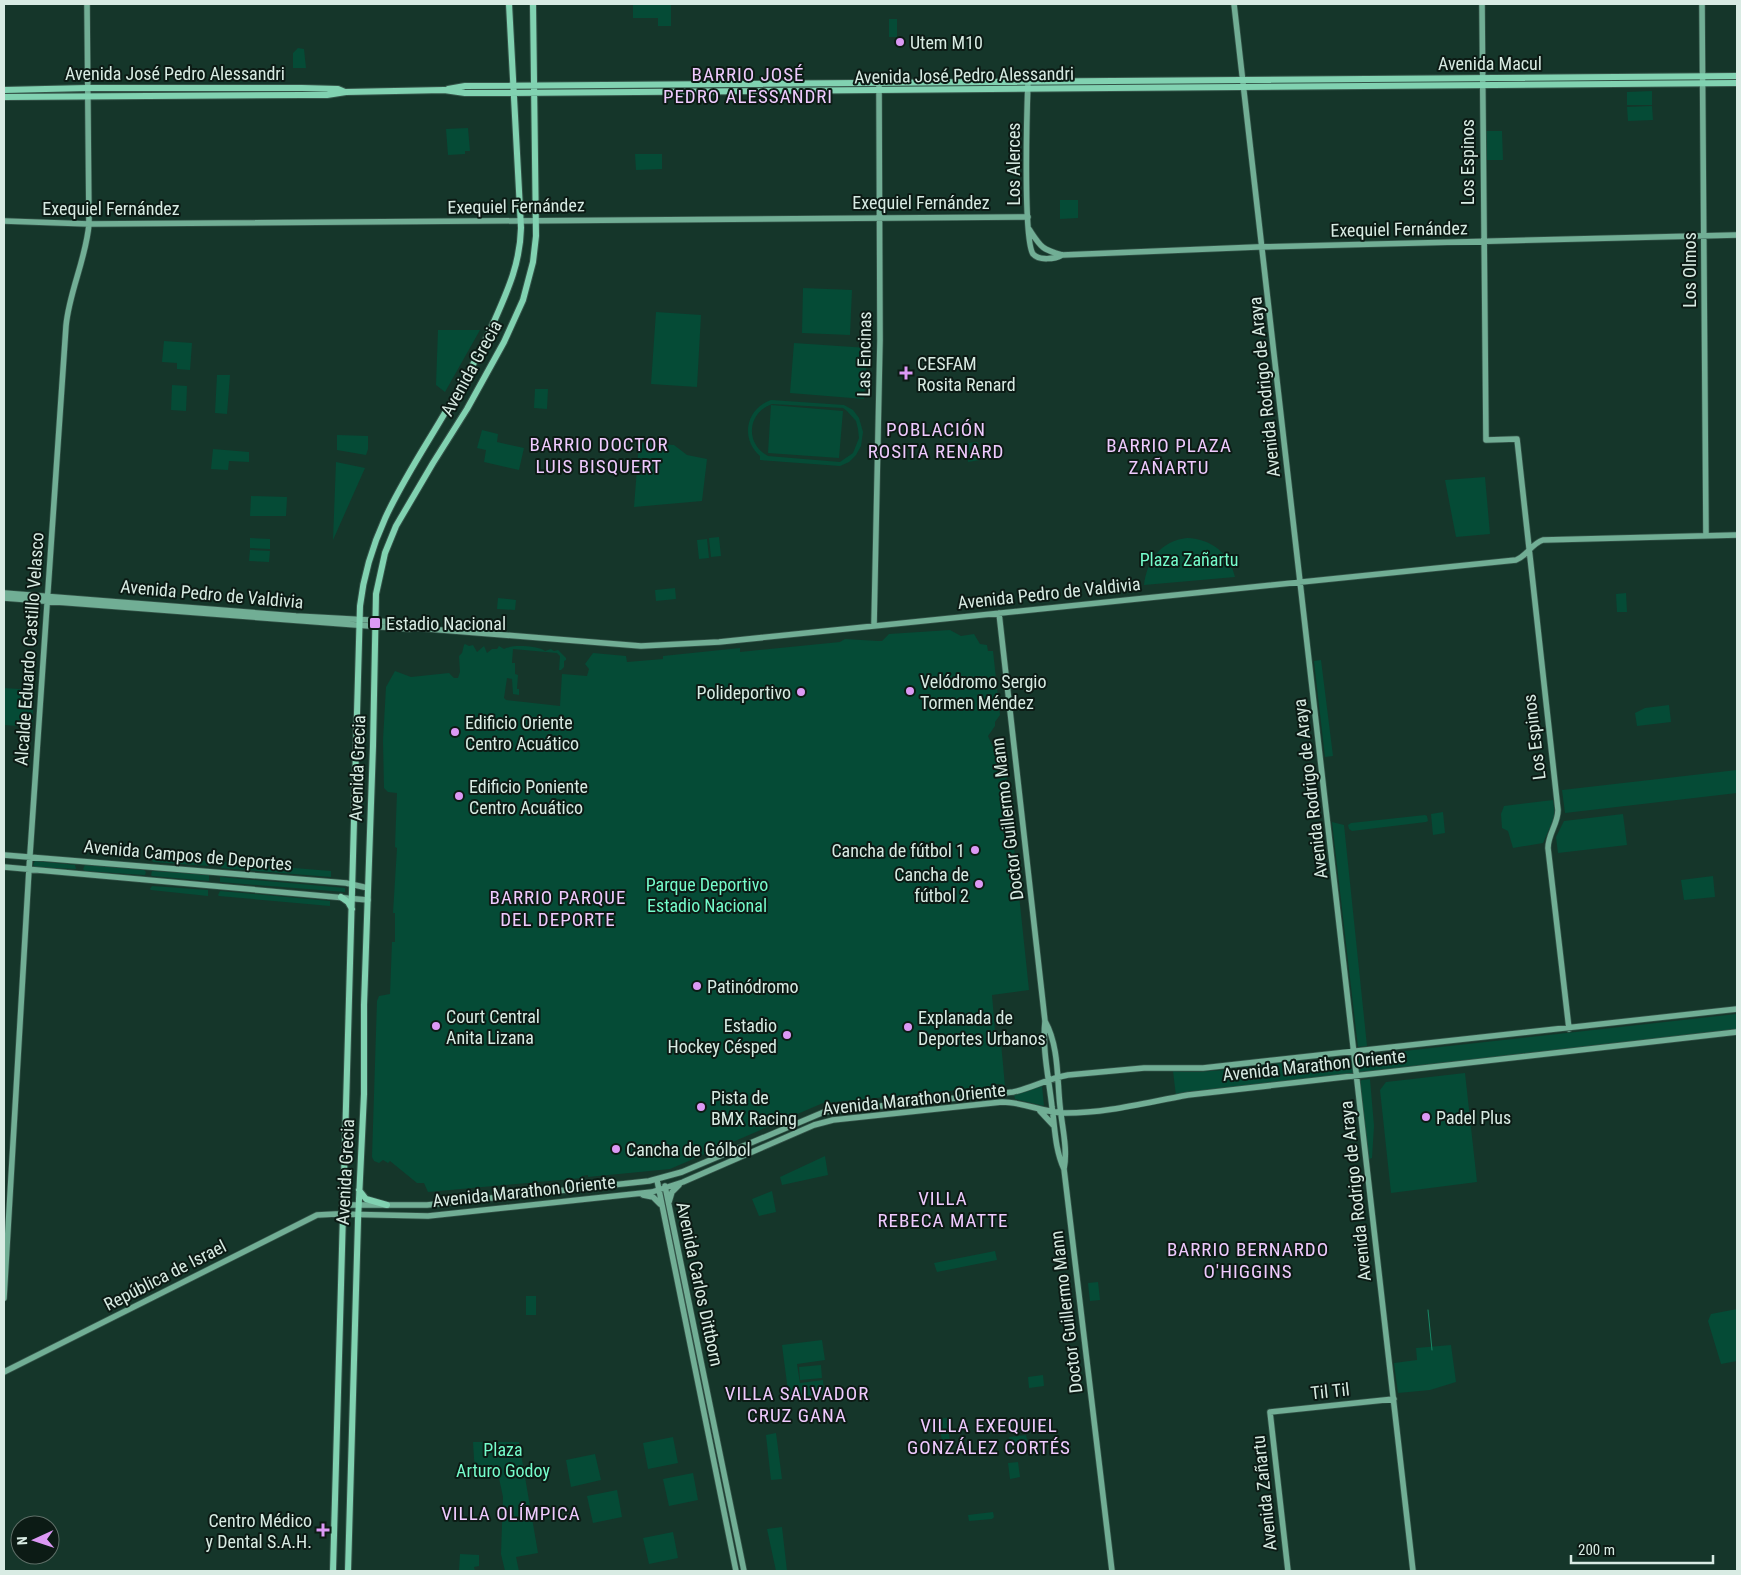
<svg xmlns="http://www.w3.org/2000/svg" width="1741" height="1575" font-family="'Roboto Condensed',sans-serif">
<style>
.green{fill:#054b36;fill-rule:evenodd}
.lines{fill:none;stroke-linecap:round;stroke-linejoin:round}
.stream{stroke:#198967;stroke-width:1}
.secondary-casing{stroke:#345348;stroke-width:7}
.primary-casing{stroke:#345348;stroke-width:8}
.secondary{stroke:#71ae95;stroke-width:5.5}
.primary{stroke:#81d2b1;stroke-width:6}
.poi-dot{fill:#dc99f5;stroke:#0c1b15;stroke-width:2}
.labels{text-anchor:middle;dominant-baseline:central;stroke-width:4;stroke-linejoin:round;paint-order:stroke}
.poi-label{font-size:18px;fill:#d8ebe3;stroke:#0c1b15;text-anchor:start}
.street-label{font-size:18px;fill:#d8ebe3;stroke:#0c1b15}
.park-label{font-size:18px;fill:#75fccb;stroke:#0c1b15}
.neighbourhood-label{font-size:19px;letter-spacing:1px;fill:#efcafe;stroke:#0c1b15}
</style>
<rect width="100%" height="100%" fill="#15362a"/>
<path class="green" d="M 633,4 L 671,4 L 671,26 L 658,26 L 658,18 L 633,18 Z
M 889,19 L 897,19 L 897,37 L 889,37 Z
M 298,48 L 304,49 L 306,68 L 293,68 L 293,53 Z
M 1652,91 L 1652,105 L 1627,105 L 1627,92 Z
M 1652,106 L 1653,120 L 1628,121 L 1627,107 Z
M 468,128 L 470,151 L 465,151 L 465,154 L 448,155 L 446,129 Z
M 1482,131 L 1502,131 L 1503,160 L 1482,160 Z
M 635,154 L 662,154 L 662,169 L 636,170 Z
M 1060,200 L 1078,200 L 1078,218 L 1060,219 Z
M 803,288 L 852,290 L 850,335 L 802,333 Z
M 656,312 L 701,315 L 697,387 L 651,384 Z
M 438,330 L 480,330 L 445,392 L 436,385 Z
M 164,341 L 192,343 L 190,370 L 177,369 L 177,363 L 162,362 Z
M 794,343 L 868,348 L 864,399 L 790,393 Z
M 217,375 L 230,375 L 227,414 L 215,413 Z
M 172,385 L 187,386 L 186,411 L 171,410 Z
M 535,389 L 548,389 L 547,409 L 534,408 Z
M 771,400 L 844,405 L 853,410 L 859,418 L 863,432 L 861,446 L 856,455 L 849,462 L 840,466 L 760,460 L 760,456 C 740,438 746,409 771,400 ZM 772,404 L 843,408 L 847,411 L 856,421 L 858,429 L 859,438 L 853,453 L 840,462 L 768,456 C 745,444 747,413 772,404 Z
M 771,405 L 843,411 L 839,458 L 768,453 Z
M 482,430 L 498,434 L 497,442 L 524,448 L 519,470 L 484,462 L 486,450 L 477,448 Z
M 337,435 L 368,436 L 368,449 L 366,455 L 337,450 Z
M 978,442 L 980,460 L 968,462 L 966,443 Z
M 639,443 L 674,445 L 687,455 L 707,459 L 702,501 L 634,507 Z
M 213,449 L 249,452 L 249,462 L 229,461 L 228,470 L 211,469 Z
M 336,462 L 365,468 L 333,540 Z
M 1485,477 L 1490,534 L 1456,537 L 1445,480 Z
M 251,496 L 287,497 L 286,516 L 250,516 Z
M 719,537 L 721,556 L 711,557 L 709,538 Z
M 250,538 L 270,539 L 270,549 L 250,548 Z
M 1187,538 C 1212,539 1230,554 1235,577 L 1144,585 C 1147,560 1161,541 1187,538 Z
M 707,539 L 709,558 L 699,559 L 697,540 Z
M 250,550 L 270,551 L 269,562 L 249,561 Z
M 675,588 L 676,599 L 656,601 L 655,590 Z
M 1626,593 L 1627,612 L 1617,612 L 1616,594 Z
M 498,598 L 516,600 L 515,610 L 497,609 Z
M 950,630 L 961,636 L 974,634 L 980,644 L 987,645 L 988,651 L 993,651 L 1000,715 L 995,722 L 995,726 L 988,736 L 1001,765 L 1005,762 L 1029,990 L 992,995 L 996,1043 L 1001,1043 L 1005,1086 L 1002,1084 L 993,1084 L 992,1087 L 823,1103 L 670,1169 L 588,1177 L 588,1175 L 582,1176 L 582,1178 L 428,1192 L 424,1183 L 417,1183 L 390,1161 L 388,1163 L 383,1160 L 379,1163 L 374,1161 L 372,1157 L 377,1001 L 379,996 L 390,994 L 392,942 L 395,942 L 395,913 L 393,913 L 397,848 L 395,847 L 397,793 L 388,792 L 384,788 L 383,740 L 386,687 L 395,671 L 411,677 L 449,673 L 454,678 L 458,678 L 460,672 L 459,656 L 462,653 L 464,645 L 465,644 L 469,646 L 473,645 L 477,652 L 484,646 L 487,653 L 492,649 L 497,649 L 499,646 L 504,649 C 512,644 538,646 545,651 L 551,649 L 554,651 L 558,650 L 566,658 L 566,660 L 564,661 L 564,667 L 561,670 L 559,670 L 560,656 L 557,653 L 513,649 L 512,663 L 515,663 L 515,674 L 518,675 L 517,689 L 519,689 L 519,695 L 513,694 L 512,679 L 507,678 L 504,698 L 506,700 L 560,706 L 562,674 L 587,676 L 589,669 L 585,664 L 593,653 L 626,656 L 627,662 L 663,659 L 663,656 L 740,648 L 740,652 L 840,642 L 845,639 L 878,641 L 882,641 L 889,634 Z
M 1321,660 L 1333,756 L 1325,757 L 1314,661 Z
M 4,688 L 34,690 L 32,727 L 4,725 Z
M 1669,705 L 1671,722 L 1637,726 L 1635,713 L 1645,708 Z
M 1737,770 L 1737,793 L 1565,813 L 1562,790 Z
M 1553,800 L 1555,816 L 1543,843 L 1513,848 L 1508,831 L 1502,828 L 1501,814 L 1504,806 Z
M 1443,812 L 1445,833 L 1433,835 L 1431,814 Z
M 1623,814 L 1627,845 L 1558,853 L 1556,837 L 1564,821 Z
M 1425,815 L 1427,816 L 1428,821 L 1426,822 L 1352,831 L 1349,829 L 1348,825 L 1351,823 Z
M 1332,822 L 1344,825 L 1367,1046 L 1358,1047 Z
M 152,857 L 209,861 L 209,866 L 153,862 L 152,860 Z
M 35,861 L 75,865 L 76,869 L 35,867 L 33,865 Z
M 222,862 L 331,871 L 331,877 L 221,868 Z
M 85,865 L 144,870 L 146,872 L 145,875 L 85,871 L 83,869 Z
M 152,871 L 209,875 L 209,881 L 152,876 L 151,875 Z
M 1713,876 L 1715,897 L 1684,900 L 1681,880 Z
M 220,877 L 345,888 L 345,892 L 220,882 Z
M 152,886 L 208,890 L 208,896 L 151,890 L 150,889 Z
M 220,891 L 330,901 L 330,906 L 219,896 L 218,895 Z
M 1737,1014 L 1737,1031 L 1176,1096 L 1173,1071 C 1220,1075 1267,1061 1314,1061 Z
M 1465,1073 L 1477,1182 L 1391,1193 L 1380,1090 L 1386,1082 Z
M 1370,1079 L 1374,1126 L 1372,1158 L 1369,1159 L 1360,1081 L 1362,1080 Z
M 1042,1086 L 1044,1106 L 1015,1099 L 1014,1094 Z
M 825,1156 L 828,1175 L 782,1185 L 780,1177 Z
M 772,1191 L 776,1212 L 759,1216 L 752,1199 Z
M 995,1251 L 997,1260 L 937,1272 L 934,1263 Z
M 1098,1282 L 1100,1300 L 1090,1301 L 1088,1283 Z
M 526,1296 L 536,1296 L 536,1315 L 526,1315 Z
M 1737,1309 L 1737,1361 L 1721,1364 L 1708,1321 L 1711,1314 Z
M 822,1340 L 825,1360 L 797,1364 L 801,1390 L 800,1383 L 823,1380 L 824,1393 L 789,1399 L 782,1345 Z
M 1451,1345 L 1456,1382 L 1430,1390 L 1398,1393 L 1394,1363 L 1417,1360 L 1416,1348 Z
M 821,1365 L 822,1378 L 800,1380 L 799,1367 Z
M 1043,1375 L 1044,1386 L 1029,1388 L 1028,1377 Z
M 947,1418 L 950,1442 L 942,1443 L 939,1419 Z
M 776,1433 L 782,1479 L 771,1480 L 766,1435 Z
M 1026,1435 L 1028,1444 L 1010,1446 L 1009,1437 Z
M 673,1437 L 678,1463 L 648,1469 L 643,1443 Z
M 473,1442 L 519,1442 L 538,1553 L 516,1557 L 519,1571 L 505,1571 L 501,1554 L 503,1497 L 499,1478 L 483,1477 L 475,1475 Z
M 595,1454 L 601,1480 L 571,1487 L 566,1460 Z
M 1018,1462 L 1020,1477 L 1010,1479 L 1008,1463 Z
M 693,1473 L 698,1500 L 669,1506 L 663,1479 Z
M 617,1490 L 622,1517 L 593,1523 L 587,1496 Z
M 993,1512 L 994,1517 L 992,1519 L 969,1521 L 968,1515 Z
M 782,1527 L 787,1571 L 776,1571 L 767,1529 Z
M 673,1532 L 678,1558 L 649,1564 L 643,1538 Z
M 460,1554 L 479,1555 L 479,1566 L 474,1567 L 475,1571 L 459,1571 Z"/>
<g class="lines">
<path class="stream" d="M 1428,1310 L 1432,1350"/>
<defs>
<path id="secondary" d="M 1234,4 L 1413,1571
M 1482,4 L 1486,440 L 1517,439 L 1558,810 C 1558,824 1548,834 1548,848 L 1569,1029
M 1702,4 L 1706,536
M 1028,81 C 1027,108 1023,239 1033,254 C 1039,261 1055,259 1062,255
M 4,221 L 89,224 L 1028,217
M 1029,229 C 1041,247 1041,249 1062,255 L 1257,247 L 1737,235
M 4,593 L 296,616 L 369,620 L 410,624 L 416,628
M 4,598 L 409,629 L 416,628 L 641,646 L 719,642 L 1516,560 C 1527,556 1531,544 1543,540 L 1737,535
M 999,613 L 1045,1021 C 1042,1050 1049,1079 1052,1107 C 1055,1128 1055,1150 1064,1169
M 874,626 L 880,340 L 879,85
M 4,855 L 346,883 L 368,888
M 4,867 L 368,900
M 1045,1021 C 1059,1046 1057,1079 1060,1106 C 1062,1127 1068,1149 1064,1169 L 1112,1571
M 1040,1111 L 1054,1126
M 657,1180 L 736,1571
M 665,1186 L 744,1571
M 643,1195 L 653,1197 L 660,1204
M 669,1202 L 672,1192 L 679,1185
M 342,1205 L 427,1205 L 649,1181 L 682,1172 L 824,1112 L 1013,1092 C 1032,1088 1049,1078 1068,1075 L 1144,1068 L 1203,1068 L 1737,1009
M 4,1298 L 29,869 L 66,326 C 69,292 86,259 89,224 L 87,4
M 4,1372 L 317,1215 L 336,1214 L 428,1216 L 652,1192 L 683,1182 L 814,1125 L 833,1120 L 1002,1102 C 1024,1102 1044,1113 1066,1113 C 1107,1113 1148,1102 1188,1095 L 1737,1032
M 1288,1571 L 1270,1412 L 1394,1399"/>
<path id="primary" d="M 448,89 L 465,86 L 1737,76
M 4,90 L 87,88 L 302,88 L 338,89 L 345,92
M 4,97 L 302,95 L 327,95 L 346,92 L 444,90 L 465,93 L 503,93 L 1737,83
M 341,897 L 348,902 L 352,909
M 359,1190 L 366,1199 L 387,1205
M 333,1571 L 360,606 C 369,527 410,473 449,406 C 465,380 480,353 492,326 C 507,292 520,265 521,228 L 509,4
M 348,1571 L 358,1220 L 364,1094 L 364,1005 L 373,746 L 376,594 L 385,553 L 396,526 L 433,463 L 467,409 L 504,342 L 523,300 L 533,262 L 536,236 L 533,4"/>
</defs>
<use href="#secondary" class="secondary-casing"/>
<use href="#primary" class="primary-casing"/>
<use href="#secondary" class="secondary"/>
<use href="#primary" class="primary"/>
</g>
<g class="poi-dot">
<circle cx="900" cy="42" r="5"/>
<path d="M903.5 365.5h5v5h5v5h-5v5h-5v-5h-5v-5h5z"/>
<rect x="369" y="617" width="12" height="12" rx="2.5"/>
<circle cx="910" cy="691" r="5"/>
<circle cx="801" cy="692" r="5"/>
<circle cx="455" cy="732" r="5"/>
<circle cx="459" cy="796" r="5"/>
<circle cx="975" cy="850" r="5"/>
<circle cx="979" cy="884" r="5"/>
<circle cx="697" cy="986" r="5"/>
<circle cx="436" cy="1026" r="5"/>
<circle cx="908" cy="1027" r="5"/>
<circle cx="787" cy="1035" r="5"/>
<circle cx="701" cy="1107" r="5"/>
<circle cx="1426" cy="1117" r="5"/>
<circle cx="616" cy="1149" r="5"/>
<path d="M320.5 1522.5h5v5h5v5h-5v5h-5v-5h-5v-5h5z"/>
</g>
<g class="labels">
<g class="poi-label">
<text x="910" y="42">Utem M10</text>
<text x="917" y="363">CESFAM<tspan x="917" dy="21">Rosita Renard</tspan></text>
<text x="386" y="623">Estadio Nacional</text>
<text x="920" y="681">Velódromo Sergio<tspan x="920" dy="21">Tormen Méndez</tspan></text>
<text x="791" y="692" text-anchor="end">Polideportivo</text>
<text x="465" y="722">Edificio Oriente<tspan x="465" dy="21">Centro Acuático</tspan></text>
<text x="469" y="786">Edificio Poniente<tspan x="469" dy="21">Centro Acuático</tspan></text>
<text x="965" y="850" text-anchor="end">Cancha de fútbol 1</text>
<text x="969" y="874" text-anchor="end">Cancha de<tspan x="969" dy="21">fútbol 2</tspan></text>
<text x="707" y="986">Patinódromo</text>
<text x="446" y="1016">Court Central<tspan x="446" dy="21">Anita Lizana</tspan></text>
<text x="918" y="1017">Explanada de<tspan x="918" dy="21">Deportes Urbanos</tspan></text>
<text x="777" y="1025" text-anchor="end">Estadio<tspan x="777" dy="21">Hockey Césped</tspan></text>
<text x="711" y="1097">Pista de<tspan x="711" dy="21">BMX Racing</tspan></text>
<text x="1436" y="1117">Padel Plus</text>
<text x="626" y="1149">Cancha de Gólbol</text>
<text x="312" y="1520" text-anchor="end">Centro Médico<tspan x="312" dy="21">y Dental S.A.H.</tspan></text>
</g>
<g class="street-label">
<text x="1490" y="63">Avenida Macul</text>
<text x="175" y="73">Avenida José Pedro Alessandri</text>
<text transform="translate(964 75) rotate(-1)">Avenida José Pedro Alessandri</text>
<text transform="translate(1467 162) rotate(-90)">Los Espinos</text>
<text transform="translate(1013 164) rotate(-90)">Los Alerces</text>
<text x="921" y="202">Exequiel Fernández</text>
<text transform="translate(516 206) rotate(-1)">Exequiel Fernández</text>
<text x="111" y="208">Exequiel Fernández</text>
<text transform="translate(1399 229) rotate(-1)">Exequiel Fernández</text>
<text transform="translate(1689 270) rotate(-90)">Los Olmos</text>
<text transform="translate(864 354) rotate(-89)">Las Encinas</text>
<text transform="translate(471 368) rotate(-61)">Avenida Grecia</text>
<text transform="translate(1264 387) rotate(-96)">Avenida Rodrigo de Araya</text>
<text transform="translate(1049 593) rotate(-6)">Avenida Pedro de Valdivia</text>
<text transform="translate(212 594) rotate(5)">Avenida Pedro de Valdivia</text>
<text transform="translate(29 649) rotate(-86)">Alcalde Eduardo Castillo Velasco</text>
<text transform="translate(1534 737) rotate(-97)">Los Espinos</text>
<text transform="translate(357 768) rotate(-88)">Avenida Grecia</text>
<text transform="translate(1310 789) rotate(-97)">Avenida Rodrigo de Araya</text>
<text transform="translate(1007 819) rotate(-97)">Doctor Guillermo Mann</text>
<text transform="translate(188 855) rotate(5)">Avenida Campos de Deportes</text>
<text transform="translate(1314 1065) rotate(-6)">Avenida Marathon Oriente</text>
<text transform="translate(914 1099) rotate(-6)">Avenida Marathon Oriente</text>
<text transform="translate(345 1172) rotate(-87)">Avenida Grecia</text>
<text transform="translate(524 1191) rotate(-6)">Avenida Marathon Oriente</text>
<text transform="translate(1355 1191) rotate(-96)">Avenida Rodrigo de Araya</text>
<text transform="translate(165 1275) rotate(-27)">República de Israel</text>
<text transform="translate(700 1284) rotate(78)">Avenida Carlos Dittborn</text>
<text transform="translate(1066 1312) rotate(-97)">Doctor Guillermo Mann</text>
<text transform="translate(1330 1391) rotate(-6)">Til Til</text>
<text transform="translate(1264 1493) rotate(-96)">Avenida Zañartu</text>
</g>
<g class="park-label">
<text x="1189" y="559">Plaza Zañartu</text>
<text x="707" y="884">Parque Deportivo<tspan x="707" dy="21">Estadio Nacional</tspan></text>
<text x="503" y="1449">Plaza<tspan x="503" dy="21">Arturo Godoy</tspan></text>
</g>
<g class="neighbourhood-label">
<text x="748" y="74">BARRIO JOSÉ<tspan x="748" dy="22">PEDRO ALESSANDRI</tspan></text>
<text x="936" y="429">POBLACIÓN<tspan x="936" dy="22">ROSITA RENARD</tspan></text>
<text x="599" y="444">BARRIO DOCTOR<tspan x="599" dy="22">LUIS BISQUERT</tspan></text>
<text x="1169" y="445">BARRIO PLAZA<tspan x="1169" dy="22">ZAÑARTU</tspan></text>
<text x="558" y="897">BARRIO PARQUE<tspan x="558" dy="22">DEL DEPORTE</tspan></text>
<text x="943" y="1198">VILLA<tspan x="943" dy="22">REBECA MATTE</tspan></text>
<text x="1248" y="1249">BARRIO BERNARDO<tspan x="1248" dy="22">O'HIGGINS</tspan></text>
<text x="797" y="1393">VILLA SALVADOR<tspan x="797" dy="22">CRUZ GANA</tspan></text>
<text x="989" y="1425">VILLA EXEQUIEL<tspan x="989" dy="22">GONZÁLEZ CORTÉS</tspan></text>
<text x="511" y="1513">VILLA OLÍMPICA</text>
</g>
</g>
<rect width="1741" height="1575" fill="none" stroke="#d8ebe3" stroke-width="10"/>
<g transform="translate(35 1540) rotate(267)"><circle r="24" fill="#0c1b15" stroke="#5e6e67"/>
<path d="M0-4L9 19L0 12L-9 19Z" fill="#dc99f5"/>
<text y="-8" font-size="14" font-weight="bold" text-anchor="middle" fill="#d8ebe3">N</text>
</g>
<path d="M1571 1555v8h142v-8" fill="none" stroke="#d8ebe3" stroke-width="2.5"/>
<text x="1578" y="1555" font-size="15" fill="#d8ebe3" stroke="#0c1b15" stroke-width="4" paint-order="stroke">200 m</text>
</svg>
